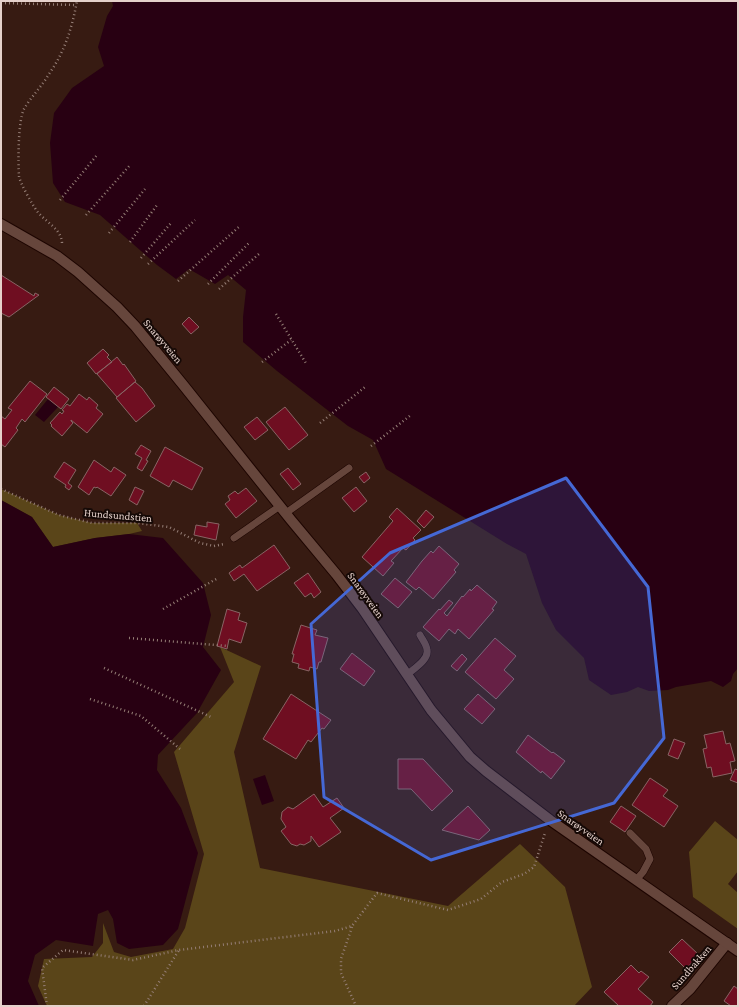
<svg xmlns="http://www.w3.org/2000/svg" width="739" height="1007" font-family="'Crimson Pro',serif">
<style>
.green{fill:#5a4519}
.water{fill:#280012}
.building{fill:#6f0e21;stroke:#886464}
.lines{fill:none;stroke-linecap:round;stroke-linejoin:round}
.lane-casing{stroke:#1d0501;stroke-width:8}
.street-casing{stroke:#1d0501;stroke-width:12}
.secondary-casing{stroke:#1d0501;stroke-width:12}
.path{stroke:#957e76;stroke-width:2.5;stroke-dasharray:1 3;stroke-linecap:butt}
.lane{stroke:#66463c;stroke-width:7}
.street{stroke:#66463c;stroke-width:10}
.secondary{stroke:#66463c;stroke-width:10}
.marked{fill:#4568d5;fill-opacity:0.2;stroke:#4568d5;stroke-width:3;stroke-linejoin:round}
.labels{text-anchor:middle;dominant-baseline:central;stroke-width:4;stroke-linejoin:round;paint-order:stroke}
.street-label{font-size:11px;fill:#e5d1cb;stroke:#150906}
</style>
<rect width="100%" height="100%" fill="#371b12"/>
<path class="green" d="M 1,489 L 59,515 L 92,523 L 137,523 L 142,531 L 129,534 L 95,538 L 53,547 L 32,517 L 1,500 Z
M 220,647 L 261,666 L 234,752 L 260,868 L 448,906 L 520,844 L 565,887 L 592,987 L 574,1006 L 47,1006 L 38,986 L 44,959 L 92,957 L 103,943 L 103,923 L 114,952 L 131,957 L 173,949 L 185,928 L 204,854 L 174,752 L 234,682 Z
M 715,821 L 738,840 L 738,871 L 728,884 L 738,893 L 738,929 L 693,897 L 689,852 Z"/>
<path class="water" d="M 112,1 L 738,1 L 738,668 L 733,674 L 731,681 L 723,687 L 711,681 L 676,687 L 668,690 L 649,691 L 638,687 L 627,692 L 611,695 L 589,680 L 584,658 L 556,630 L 542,603 L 526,554 L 507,544 L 386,469 L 373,440 L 348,426 L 277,371 L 243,342 L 243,317 L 246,290 L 228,275 L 215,284 L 189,269 L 176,279 L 157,265 L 100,215 L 65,202 L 53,183 L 50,143 L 54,113 L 72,88 L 104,66 L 98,47 L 107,16 L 113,6 Z
M 48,399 L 58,407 L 44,422 L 35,415 Z
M 1,500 L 32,517 L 53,547 L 95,538 L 129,534 L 163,538 L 203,583 L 211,615 L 203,647 L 221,670 L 197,713 L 158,755 L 157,770 L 181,808 L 198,853 L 178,929 L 163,945 L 129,949 L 117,943 L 113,919 L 108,910 L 98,914 L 93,946 L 56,940 L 35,955 L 28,981 L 39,1006 L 1,1006 Z
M 265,775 L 274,801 L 262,805 L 253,779 Z"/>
<path class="building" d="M 1,275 L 34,296 L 35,293 L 39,295 L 9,317 L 1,313 Z
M 189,317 L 199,327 L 191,334 L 182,324 Z
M 103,349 L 109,355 L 107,357 L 112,362 L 96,374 L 87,363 Z
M 117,357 L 123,365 L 124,364 L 136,381 L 117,397 L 97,374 Z
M 30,381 L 47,394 L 25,422 L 22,419 L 16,428 L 18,430 L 5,447 L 1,444 L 1,416 L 5,419 L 12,410 L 8,408 Z
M 135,382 L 142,388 L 155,406 L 136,422 L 116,398 Z
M 54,387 L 69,399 L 61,409 L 46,397 Z
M 79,394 L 87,400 L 89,397 L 98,405 L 96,408 L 103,414 L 87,433 L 71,420 L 71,421 L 73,423 L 62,436 L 51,426 L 52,425 L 50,423 L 60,412 L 62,414 L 64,411 L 62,410 L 67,404 L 70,406 Z
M 285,407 L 308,435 L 289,450 L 266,422 Z
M 257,417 L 268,430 L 255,440 L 244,427 Z
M 141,445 L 151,451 L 146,460 L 148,461 L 142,471 L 137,468 L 142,458 L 135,454 Z
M 165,447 L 203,468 L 192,490 L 173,480 L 169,487 L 150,476 Z
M 94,460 L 111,472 L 114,467 L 126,475 L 111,496 L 97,487 L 96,488 L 94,487 L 89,495 L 78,487 Z
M 64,462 L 76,470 L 68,483 L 72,486 L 69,490 L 65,487 L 66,485 L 54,477 Z
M 288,468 L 301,484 L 293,490 L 280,474 Z
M 366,472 L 370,478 L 364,483 L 359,477 Z
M 135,487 L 144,491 L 137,505 L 129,500 Z
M 356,487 L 367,501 L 354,512 L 342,498 Z
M 246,488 L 257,501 L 236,518 L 225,504 L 230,500 L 228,496 L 235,491 L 238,494 Z
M 397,508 L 421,530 L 413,538 L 415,540 L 406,550 L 403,548 L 391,561 L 394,563 L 383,576 L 362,557 L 393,521 L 389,517 Z
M 426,510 L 434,517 L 424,528 L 417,521 Z
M 207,522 L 219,524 L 216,540 L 194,535 L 196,525 L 207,527 Z
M 274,545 L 290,568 L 257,591 L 244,574 L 234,581 L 229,573 L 240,565 L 242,568 Z
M 439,546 L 459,564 L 454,570 L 456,572 L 433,599 L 419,587 L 416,590 L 406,582 L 422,561 L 431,551 L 433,553 Z
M 308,573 L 321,592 L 314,598 L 311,593 L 305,597 L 294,583 Z
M 395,578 L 412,592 L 398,608 L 381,594 Z
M 477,585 L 497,602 L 492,609 L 494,610 L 469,639 L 458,629 L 455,634 L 449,629 L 439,641 L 423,627 L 439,609 L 440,610 L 449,600 L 453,603 L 444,613 L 447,616 L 462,596 L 463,597 L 470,589 L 471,591 Z
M 227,609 L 240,613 L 238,620 L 247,623 L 241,643 L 229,639 L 227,649 L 217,646 Z
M 301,625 L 317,630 L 315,635 L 328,638 L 321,662 L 319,662 L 317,669 L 310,667 L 309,671 L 298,668 L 299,664 L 292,662 L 294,654 L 292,654 Z
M 495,638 L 516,656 L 504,670 L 514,679 L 496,699 L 465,672 Z
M 352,653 L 375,671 L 364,686 L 340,669 Z
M 462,654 L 467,659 L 457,671 L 451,666 Z
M 291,694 L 331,720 L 324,729 L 322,728 L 311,742 L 308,740 L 296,759 L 263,739 Z
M 478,694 L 495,709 L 482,724 L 464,709 Z
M 723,731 L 726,744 L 730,743 L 735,761 L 730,762 L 732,773 L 713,777 L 711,767 L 707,768 L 703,749 L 707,748 L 704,735 Z
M 528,735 L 552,753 L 553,752 L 565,761 L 551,779 L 542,771 L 541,773 L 516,752 Z
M 674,739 L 685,743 L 678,759 L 668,755 Z
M 398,759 L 423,759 L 453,791 L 432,811 L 411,789 L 398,789 Z
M 735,769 L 738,770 L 738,783 L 730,780 Z
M 650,778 L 668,790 L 663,796 L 678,806 L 664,827 L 632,805 Z
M 314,794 L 323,807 L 337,798 L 344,808 L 330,818 L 341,832 L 319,847 L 311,836 L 311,841 L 304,845 L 300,844 L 297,846 L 291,844 L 281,831 L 286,827 L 281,819 L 282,812 L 288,807 L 293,809 Z
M 468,806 L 490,830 L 479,840 L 442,830 Z
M 621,806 L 636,816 L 625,832 L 610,822 Z
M 682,939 L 699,955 L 686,969 L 669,952 Z
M 631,965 L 639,973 L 641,971 L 649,977 L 638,989 L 653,1002 L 650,1006 L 619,1006 L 604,992 Z
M 734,986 L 738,989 L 738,1006 L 731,1006 L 724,1001 Z"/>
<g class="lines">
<defs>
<path id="lane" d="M 286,513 L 349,468
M 234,538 L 280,506
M 407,675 C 413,669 429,660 427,650 C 427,645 422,639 420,635
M 630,833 L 646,849 L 650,859 L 643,872 L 636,880"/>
<path id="street" d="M 672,1006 L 690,989 L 727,943"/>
<path id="secondary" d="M 1,224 L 57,256 L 78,272 L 117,307 L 135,326 L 184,386 L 291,520 L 336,574 L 362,608 L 431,710 L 470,757 L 486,771 L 550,820 L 738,951"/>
</defs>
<use href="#lane" class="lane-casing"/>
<use href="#street" class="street-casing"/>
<use href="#secondary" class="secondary-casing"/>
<path class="path" d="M 1,3 L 76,5
M 60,200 L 97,155
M 86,215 L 131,164
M 109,233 L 145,189
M 130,242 L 157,205
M 62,243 C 61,228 45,222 37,211 C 33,206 19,181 19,176 C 18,161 18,121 24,109 C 31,97 42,86 49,74 C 65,51 72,28 77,1
M 141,258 L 171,223
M 148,264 L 195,220
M 178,281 L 240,226
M 208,284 L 250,242
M 219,289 L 260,253
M 276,314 L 307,365
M 262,362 L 291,340
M 320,423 L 365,387
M 371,446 L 411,415
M 1,489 L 59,515 L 92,523 L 137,523 L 169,527 L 200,543 L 214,546 L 224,544
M 163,609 L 218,578
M 129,638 L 228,646
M 104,668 L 211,717
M 90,699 L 141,716 L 180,749
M 352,927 L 341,959 L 341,973 L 356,1006
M 47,1006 L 42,968 L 63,950 L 133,960 L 179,950 L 335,931 L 352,926 L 377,893 L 448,910 L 481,899 L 502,882 L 524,874 L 534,867 L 545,833
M 144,1006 L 179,950"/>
<use href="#lane" class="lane"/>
<use href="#street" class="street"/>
<use href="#secondary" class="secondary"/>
</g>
<path class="marked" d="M 566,478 L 648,587 L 664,738 L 614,803 L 431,860 L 324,797 L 311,624 L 390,553 Z"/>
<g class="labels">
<g class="street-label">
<text transform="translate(163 341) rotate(50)">Snarøyveien</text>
<text transform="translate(118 515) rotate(5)">Hundsundstien</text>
<text transform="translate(366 595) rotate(54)">Snarøyveien</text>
<text transform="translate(581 827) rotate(35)">Snarøyveien</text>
<text transform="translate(691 967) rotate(-49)">Sundbakken</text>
</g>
</g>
<rect width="739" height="1007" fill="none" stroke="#e5d1cb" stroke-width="4"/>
</svg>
